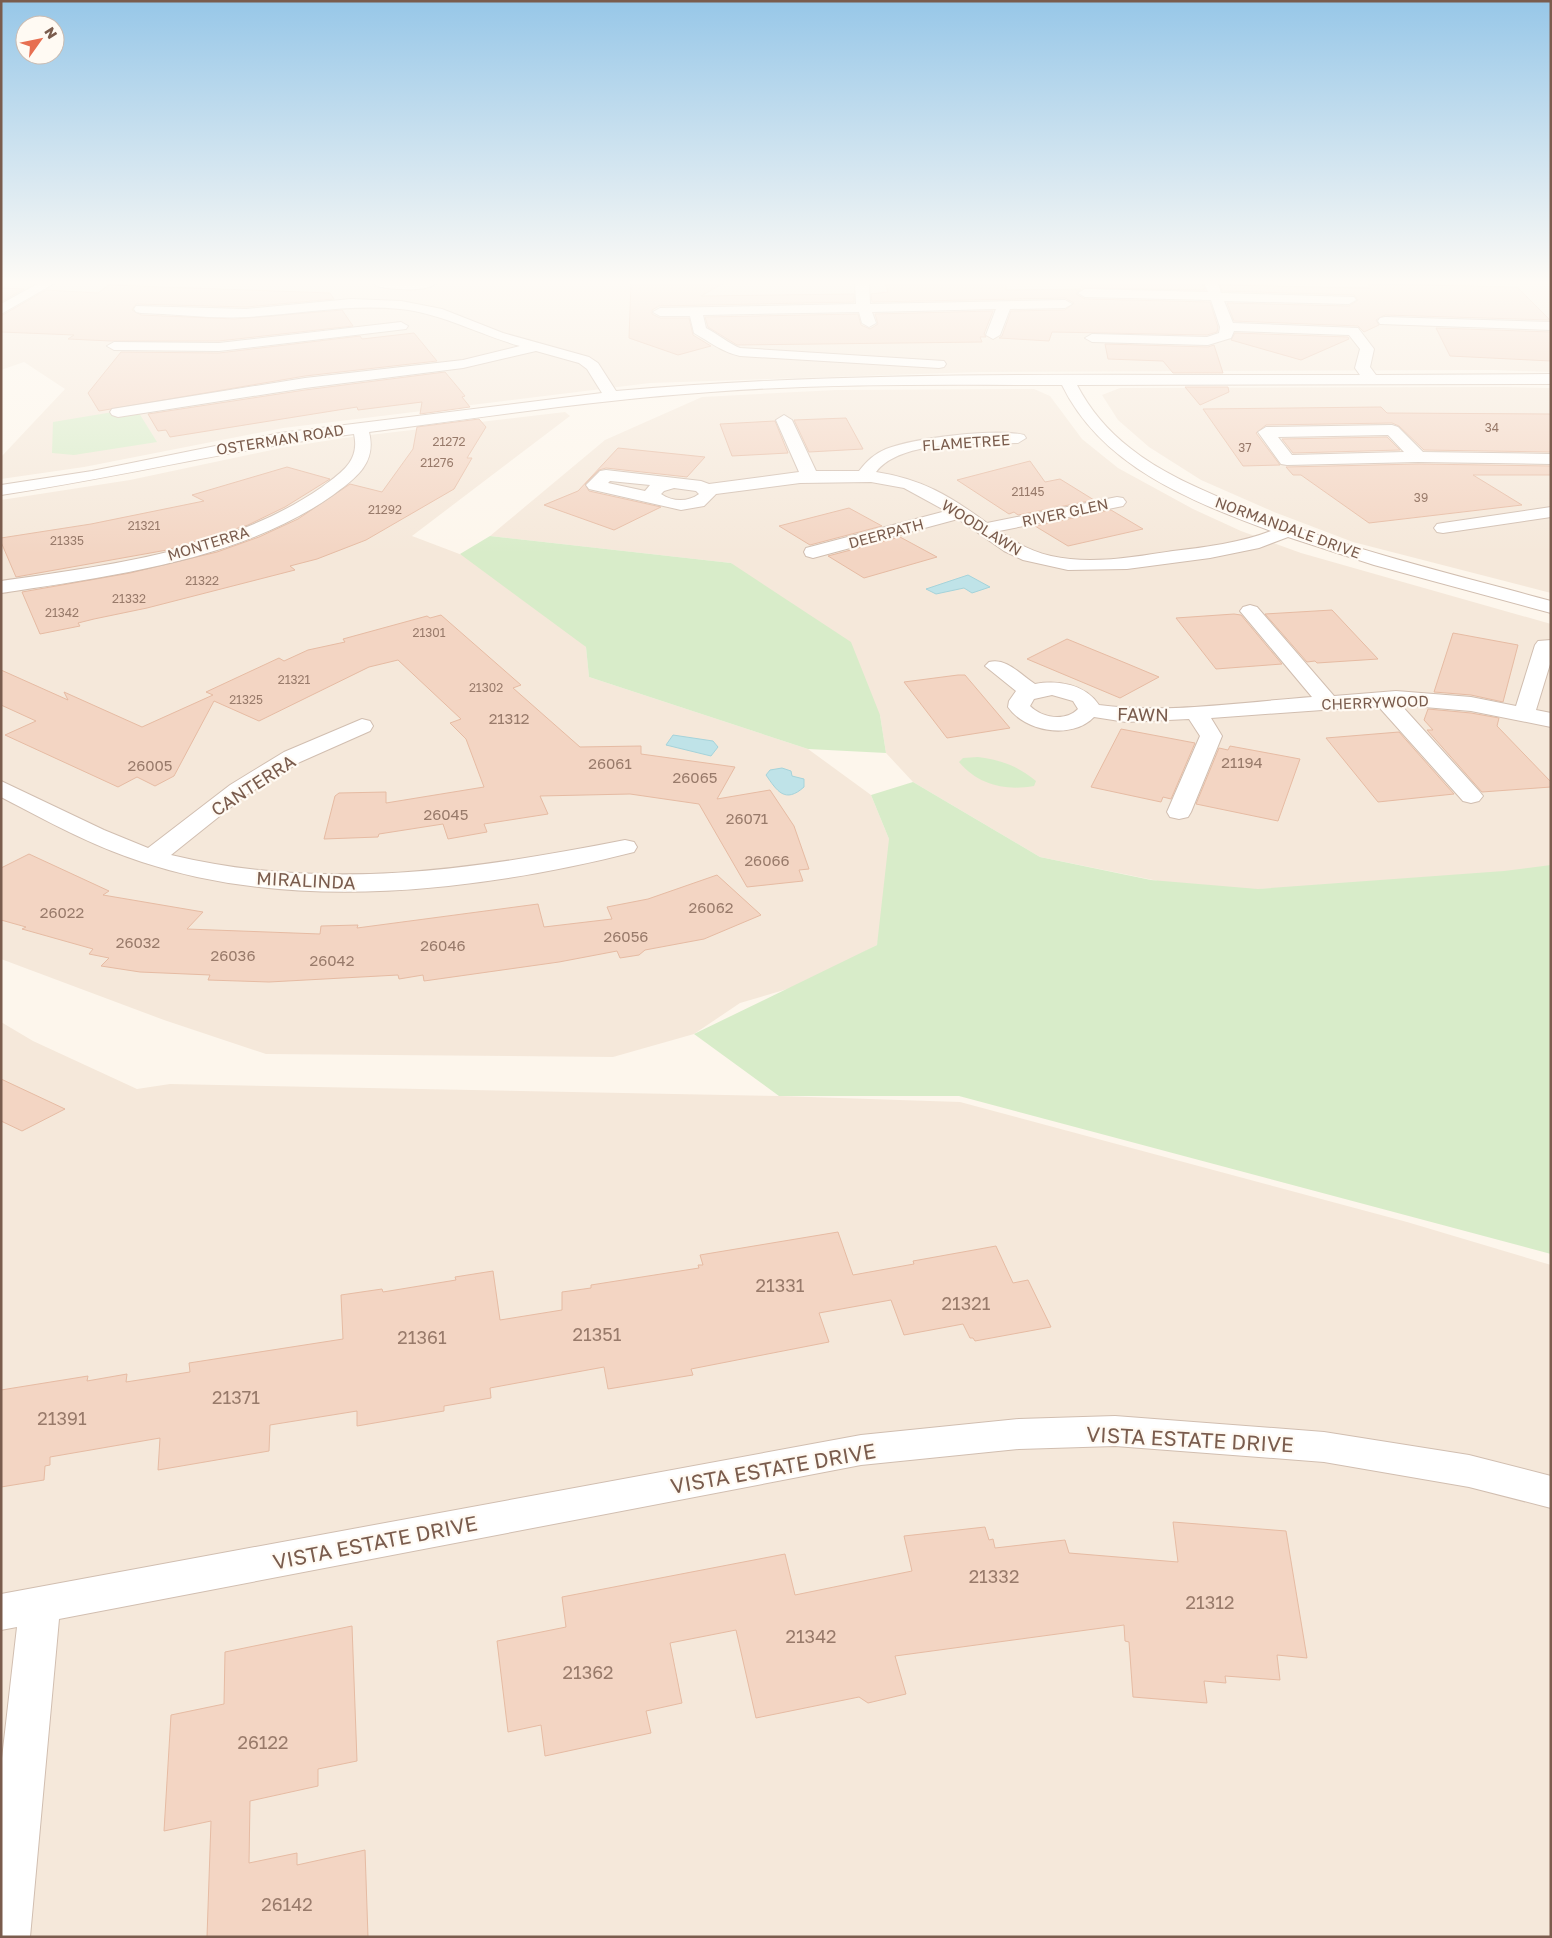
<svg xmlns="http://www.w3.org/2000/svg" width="1552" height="1938" font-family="'Golos Text',sans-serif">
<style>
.residential{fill:#f5e8da}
.green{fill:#d8ecc9}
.water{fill:#bfe3e8;stroke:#a5d3da}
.building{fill:#f3d5c3;stroke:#e6bba3}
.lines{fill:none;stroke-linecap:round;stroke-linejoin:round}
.minor-casing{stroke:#d1beb0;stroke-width:2}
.minor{fill:#fff;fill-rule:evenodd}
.labels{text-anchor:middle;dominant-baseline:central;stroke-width:4.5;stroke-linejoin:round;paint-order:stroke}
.far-number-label{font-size:12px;fill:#987a6a}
.far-street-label{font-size:15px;fill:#7a5c4d;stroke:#fffaf3}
.number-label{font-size:15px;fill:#987a6a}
.street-label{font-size:18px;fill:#7a5c4d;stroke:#fffaf3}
.near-number-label{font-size:18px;fill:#987a6a}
.near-street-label{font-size:21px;fill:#7a5c4d;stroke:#fffaf3}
</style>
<rect width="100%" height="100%" fill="#fdf6ec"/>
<path class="residential" d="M 1,283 L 1551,283 L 1551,372 L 1493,370 L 979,372 L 650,383 L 283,428 L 84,467 L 1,479 L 1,457 L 65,389 L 24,362 L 1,370 Z
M 1504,387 L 1551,388 L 1551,593 L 1353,542 L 1274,512 L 1201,480 L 1149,447 L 1118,420 L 1102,395 L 1120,388 Z
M 1034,389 L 1050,396 L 1082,439 L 1118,468 L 1193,509 L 1241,531 L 1301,553 L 1551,624 L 1551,867 L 1362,885 L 1207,891 L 1040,857 L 913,782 L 886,753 L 880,715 L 731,563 L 490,536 L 605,440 L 702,397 L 836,390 Z
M 565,412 L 570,416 L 412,536 L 499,569 L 586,647 L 589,677 L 808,749 L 871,795 L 889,839 L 890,898 L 877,945 L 801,985 L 740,1003 L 694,1034 L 613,1057 L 266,1054 L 164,1020 L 1,959 L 1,500 L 130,480 L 281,448 L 344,438 Z
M 1,1022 L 33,1041 L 137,1089 L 170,1084 L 779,1096 L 960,1102 L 1407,1222 L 1551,1265 L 1551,1937 L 1,1937 Z"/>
<path class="green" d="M 113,412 L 117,417 L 139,413 L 157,442 L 74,455 L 52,453 L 53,422 Z
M 490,536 L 731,563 L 851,642 L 880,715 L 886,753 L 808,749 L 589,677 L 586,647 L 460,554 Z
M 978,757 C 1002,760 1017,766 1036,781 L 1034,786 C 1006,791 978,785 959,762 L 963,758 Z
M 913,782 L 1040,857 L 1151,880 L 1258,889 L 1504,871 L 1551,865 L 1551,1254 L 959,1096 L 779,1096 L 694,1034 L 877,945 L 889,839 L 871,795 Z"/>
<path class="water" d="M 968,575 L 990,587 L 972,593 L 964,588 L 936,594 L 926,589 Z
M 673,735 L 713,741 L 718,747 L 711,756 L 666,745 Z
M 782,768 L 791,771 L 792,776 L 804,779 L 804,787 C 785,804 777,791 766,775 L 770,770 Z"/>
<path class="building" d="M 631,283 L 724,283 L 701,296 L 854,294 L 854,302 L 659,306 L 652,310 L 652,314 L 660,318 L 689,318 L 693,335 L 711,346 L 678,355 L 629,338 Z
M 885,283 L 1006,283 L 1006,290 L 1081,289 L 1076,294 L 1085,299 L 1210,302 L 1218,327 L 1217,332 L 1207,335 L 1052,332 L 1049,341 L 999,338 L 1002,336 L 1011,311 L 1065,310 L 1074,303 L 1065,298 L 872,302 L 871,294 L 888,292 Z
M 1081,283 L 1183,283 L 1202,284 L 1205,290 L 1082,288 Z
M 1368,284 L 1517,287 L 1550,320 L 1385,315 L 1376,320 L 1379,325 L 1364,332 L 1358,326 L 1234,321 L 1227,303 L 1349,306 L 1358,300 L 1354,295 L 1222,291 L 1220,285 L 1370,288 Z
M 109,285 L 330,293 L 334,299 L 246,307 L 136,304 L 132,310 L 141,315 L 235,319 L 342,310 L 353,326 L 219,341 L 111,341 L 68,339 L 74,335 L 1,332 L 1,316 L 46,290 L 98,293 Z
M 1,288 L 24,289 L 1,302 Z
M 993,311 L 984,334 L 986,337 L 980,337 L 982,342 L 737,345 L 708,327 L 705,317 L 858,314 L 861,325 L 870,329 L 878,324 L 875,314 Z
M 1436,328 L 1551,332 L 1551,361 L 1450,356 Z
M 414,333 L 437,361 L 305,376 L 99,411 L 88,393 L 121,352 L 219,353 L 360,336 L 362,339 Z
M 1235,333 L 1348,337 L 1349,339 L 1301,360 L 1231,340 Z
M 1105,344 L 1208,347 L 1214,345 L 1223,373 L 1173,373 L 1163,361 L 1108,359 Z
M 445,372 L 465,396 L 462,397 L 470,407 L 420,414 L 422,402 L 358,410 L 357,407 L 170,437 L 166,430 L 158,431 L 148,414 L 305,390 Z
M 1185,387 L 1228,387 L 1229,392 L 1200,405 Z
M 1381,407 L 1387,413 L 1551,414 L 1551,452 L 1424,450 L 1399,426 L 1392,423 L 1266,425 L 1256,433 L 1280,465 L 1243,466 L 1203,409 Z
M 846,418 L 863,449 L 809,452 L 794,420 Z
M 479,419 L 486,427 L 467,458 L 472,458 L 454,489 L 366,540 L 317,559 L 290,566 L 295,570 L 147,608 L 94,619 L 78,623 L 80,626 L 40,634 L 22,592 L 130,573 L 217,552 L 259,537 L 298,519 L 350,484 L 382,492 L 413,449 L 417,427 Z
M 775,421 L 788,453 L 732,456 L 720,424 Z
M 1387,437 L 1400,450 L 1293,453 L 1282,439 Z
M 618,448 L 705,457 L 687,477 L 606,468 L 599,470 L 585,484 L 589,491 L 661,507 L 614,530 L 544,505 L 578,491 Z
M 1030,461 L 1045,482 L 1060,479 L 1094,500 L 1018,515 L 1014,512 L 1009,514 L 957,480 Z
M 1418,464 L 1551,466 L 1551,475 L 1473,475 L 1522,505 L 1369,523 L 1301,475 L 1293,475 L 1286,467 Z
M 287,467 L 330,479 L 285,507 L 248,525 L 167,550 L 16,577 L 1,542 L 1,538 L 91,524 L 204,501 L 192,495 Z
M 849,508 L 882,526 L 810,545 L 779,526 Z
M 1111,510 L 1143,529 L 1068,546 L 1035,526 Z
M 900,537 L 937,557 L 864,578 L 828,556 Z
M 1332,610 L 1347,626 L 1378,659 L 1317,663 L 1315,661 L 1307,662 L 1265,614 Z
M 1234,614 L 1241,615 L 1282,664 L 1216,669 L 1176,618 Z
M 441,615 L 521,685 L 513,688 L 580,747 L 641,746 L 641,754 L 735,767 L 717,799 L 770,790 L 794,826 L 809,869 L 799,870 L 803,881 L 747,887 L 699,804 L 630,794 L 540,796 L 548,814 L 484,824 L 487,832 L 448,839 L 443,824 L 379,834 L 378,837 L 324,839 L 335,796 L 339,793 L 386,792 L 386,803 L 484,787 L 466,739 L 450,723 L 461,719 L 398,660 L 369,667 L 259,721 L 214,701 L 174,776 L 155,786 L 137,777 L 118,787 L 5,735 L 36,721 L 1,705 L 1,670 L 68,700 L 64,692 L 142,727 L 213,695 L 206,692 L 279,658 L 284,661 L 308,650 L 345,642 L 343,639 L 427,616 L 430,618 Z
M 1453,633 L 1518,645 L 1503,702 L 1471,695 L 1434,692 Z
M 1067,639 L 1128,664 L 1159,677 L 1120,698 L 1027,659 Z
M 958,675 L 965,675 L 1010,728 L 947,738 L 904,682 Z
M 1428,709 L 1471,713 L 1499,718 L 1497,726 L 1551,782 L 1551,787 L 1482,792 L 1427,730 L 1433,730 L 1424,720 Z
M 1121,729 L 1195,743 L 1171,799 L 1163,797 L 1161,802 L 1091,787 Z
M 1399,732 L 1454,794 L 1378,802 L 1326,738 Z
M 1230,746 L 1300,759 L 1278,821 L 1196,804 L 1219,748 L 1228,750 Z
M 29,854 L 109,891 L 103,895 L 203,912 L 187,929 L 320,934 L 321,926 L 358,925 L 357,928 L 538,904 L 544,927 L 612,919 L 607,907 L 648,899 L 717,875 L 761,915 L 704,939 L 645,950 L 639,955 L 620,958 L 617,951 L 559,962 L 424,981 L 423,975 L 399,979 L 398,975 L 269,982 L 208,980 L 210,975 L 140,972 L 101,966 L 109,958 L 89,954 L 93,949 L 22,929 L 26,927 L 1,920 L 1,868 Z
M 1,1079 L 65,1109 L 22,1131 L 1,1121 Z
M 838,1232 L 853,1275 L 914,1264 L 913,1261 L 996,1246 L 1013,1283 L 1028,1280 L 1051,1327 L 975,1341 L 973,1338 L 970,1338 L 963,1324 L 904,1335 L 891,1300 L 819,1313 L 829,1342 L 691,1369 L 693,1375 L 608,1389 L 604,1367 L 490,1388 L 491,1398 L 444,1406 L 444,1411 L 357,1426 L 357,1411 L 270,1425 L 269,1451 L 158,1470 L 160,1438 L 50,1457 L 50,1465 L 45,1466 L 44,1480 L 1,1487 L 1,1390 L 88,1376 L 87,1381 L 127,1374 L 126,1382 L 190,1372 L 189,1363 L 343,1339 L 341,1295 L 382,1289 L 383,1292 L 456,1280 L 455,1277 L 493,1271 L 500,1320 L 562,1310 L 562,1292 L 591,1288 L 591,1285 L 699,1268 L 698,1265 L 703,1265 L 700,1255 Z
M 1173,1522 L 1286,1531 L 1307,1658 L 1277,1655 L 1280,1680 L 1225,1676 L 1226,1683 L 1204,1681 L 1207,1703 L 1133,1697 L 1129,1642 L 1125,1641 L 1124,1625 L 895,1656 L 906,1694 L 868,1703 L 859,1697 L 756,1718 L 736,1630 L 670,1643 L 682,1703 L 646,1711 L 651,1733 L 545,1756 L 541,1725 L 508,1732 L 497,1641 L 566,1627 L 562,1597 L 785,1554 L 795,1595 L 912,1571 L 904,1536 L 985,1527 L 989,1540 L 993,1539 L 995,1548 L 1065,1540 L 1069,1553 L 1178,1562 Z
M 352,1626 L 357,1761 L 318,1769 L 318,1786 L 250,1801 L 249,1863 L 297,1853 L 297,1865 L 365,1850 L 368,1937 L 207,1937 L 211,1821 L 164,1831 L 171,1715 L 224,1704 L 225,1652 Z"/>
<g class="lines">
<defs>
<path id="minor" d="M 39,283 L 55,283 L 1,314 L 1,304 Z
M 374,283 L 436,283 C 427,293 389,289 376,286 Z
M 855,283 L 869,283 L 870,304 L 1065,300 L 1072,304 L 1065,308 L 1010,309 L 1000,335 L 993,339 L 986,335 L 996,309 L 872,312 L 876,323 L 869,327 L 862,323 L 859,312 L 703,315 L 706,328 C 716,333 731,345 740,348 L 944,361 L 946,364 L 944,367 L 939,368 L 740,356 C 722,352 710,342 694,333 L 690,316 L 660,316 L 653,312 L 660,308 L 856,304 Z
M 1204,283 L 1218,283 L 1221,293 L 1354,297 L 1356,300 L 1349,304 L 1224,301 L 1233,323 L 1358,328 L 1374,349 L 1370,367 L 1376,375 L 1551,374 L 1551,384 L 1077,385 C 1090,410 1108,431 1130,448 C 1161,473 1200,489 1237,505 C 1338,547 1445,572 1551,601 L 1551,613 L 1374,565 L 1288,537 L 1259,548 L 1210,558 L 1127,569 L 1068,570 L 1023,560 L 1004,551 L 958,519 L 813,558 L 806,556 L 804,552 L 806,548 L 946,511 L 904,488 L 871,482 L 800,483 L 716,494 L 704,506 L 681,510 L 589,489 L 586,485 L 600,471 L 606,470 L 701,481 L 709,484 L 799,472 L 776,420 L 784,415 L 792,420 L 816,471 L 859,471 C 867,461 874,454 886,449 C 913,438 996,428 1024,435 L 1026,438 L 1018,443 C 980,444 901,439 876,472 C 922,479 950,496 987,523 L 1117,497 L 1123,498 L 1126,502 L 1123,506 L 999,531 C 1014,542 1032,552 1051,556 C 1091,565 1133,557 1173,551 C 1207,547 1239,543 1271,531 C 1191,501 1102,467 1062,385 C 945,385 827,383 711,392 C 596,400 483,417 369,432 C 377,463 356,478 333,495 C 242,560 110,576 1,593 L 1,581 C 109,565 230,551 322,487 C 342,472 360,461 354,434 C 235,449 119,477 1,495 L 1,485 L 92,471 L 280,433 L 602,393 L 587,369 L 579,363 L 536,351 L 463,368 L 305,388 L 118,417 L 112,415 L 110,412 L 112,409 L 305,378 L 463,360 L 520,346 C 480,335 441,313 400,309 C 349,304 299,314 248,317 C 213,319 176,314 141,313 L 136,312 L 134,309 L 136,306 L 246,309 L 351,299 L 401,301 L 442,309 L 503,333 L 589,357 L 598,363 L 616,391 C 864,369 1112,376 1360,375 L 1355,368 L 1360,349 L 1349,335 L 1234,331 L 1231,338 L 1208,345 L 1092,342 L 1085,338 L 1092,334 L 1207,337 L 1219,333 L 1220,327 L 1211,300 L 1085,297 L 1078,293 L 1085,289 L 1208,292 ZM 610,481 L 650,485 L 645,491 L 608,483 ZM 674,488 L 696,491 L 699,494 C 688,502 673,502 661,494 L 664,491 Z
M 1385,317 L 1551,322 L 1551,330 L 1380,324 L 1378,321 L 1380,318 Z
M 401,322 L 408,326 L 406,329 L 219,351 L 114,350 L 107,346 L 114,342 L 219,343 Z
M 1392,425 L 1398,427 L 1423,452 L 1551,454 L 1551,464 L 1418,462 L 1287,465 L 1281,464 L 1258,432 L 1266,427 ZM 1388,435 L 1404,452 L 1292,455 L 1278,437 Z
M 1551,507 L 1551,517 L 1443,533 L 1437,532 L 1434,528 L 1437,524 L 1443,523 Z
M 1250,605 L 1257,607 L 1334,696 L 1396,691 L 1471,697 L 1516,706 L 1535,645 L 1538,641 L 1551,640 L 1551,661 L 1536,710 L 1551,713 L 1551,727 L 1471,711 L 1401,705 L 1479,791 L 1483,796 L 1479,801 L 1471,803 L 1463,801 L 1378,706 L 1211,718 L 1222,736 L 1191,812 L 1188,817 L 1179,819 L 1170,817 L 1167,812 L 1200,736 L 1189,719 L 1126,722 L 1094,717 C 1072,740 1025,732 1008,707 L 1009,701 L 1016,691 L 985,666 L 989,662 C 1006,657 1021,675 1035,684 C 1058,680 1085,684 1099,705 C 1169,714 1242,702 1312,697 L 1240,611 L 1243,607 ZM 1052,695 L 1073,701 L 1078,709 C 1065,722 1042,718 1030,706 L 1034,699 Z
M 362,719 L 370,721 L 373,726 L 370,731 L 300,762 L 246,795 L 171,855 C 325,892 472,870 625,840 L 634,842 L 637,847 L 634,852 C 479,891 296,913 142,862 C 92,846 47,821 1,797 L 1,781 L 104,830 L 148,848 L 230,785 L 284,752 Z
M 1115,1416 L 1324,1432 L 1469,1455 L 1551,1476 L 1551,1508 L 1469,1487 L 1324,1462 L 1115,1446 L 1019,1449 L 861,1465 L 59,1619 L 30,1937 L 1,1937 L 1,1767 L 17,1627 L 1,1630 L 1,1594 L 861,1435 L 1019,1419 Z"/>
</defs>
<use href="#minor" class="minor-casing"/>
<use href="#minor" class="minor"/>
</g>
<linearGradient id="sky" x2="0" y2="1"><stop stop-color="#97c7e8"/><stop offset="0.51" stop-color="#fefbf6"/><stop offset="1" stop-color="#fefbf6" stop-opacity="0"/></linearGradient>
<rect width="1552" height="554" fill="url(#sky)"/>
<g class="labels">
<g class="far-number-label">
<text x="1492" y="427">34</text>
<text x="449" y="441">21272</text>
<text x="1245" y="447">37</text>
<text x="437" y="462">21276</text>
<text x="1028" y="491">21145</text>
<text x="1421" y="497">39</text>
<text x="385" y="509">21292</text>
<text x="144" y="525">21321</text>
<text x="67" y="540">21335</text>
<text x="202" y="580">21322</text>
<text x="129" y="598">21332</text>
<text x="62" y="612">21342</text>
<text x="429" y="632">21301</text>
<text x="294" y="679">21321</text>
<text x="486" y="687">21302</text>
<text x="246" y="699">21325</text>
</g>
<g class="far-street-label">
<text transform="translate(280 439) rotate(-9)">OSTERMAN ROAD</text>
<text transform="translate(966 442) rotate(-4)">FLAMETREE</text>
<text transform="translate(1065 512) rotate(-12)">RIVER GLEN</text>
<text transform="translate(982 527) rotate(32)">WOODLAWN</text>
<text transform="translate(1288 527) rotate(20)">NORMANDALE DRIVE</text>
<text transform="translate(886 533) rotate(-15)">DEERPATH</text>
<text transform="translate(208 543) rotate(-17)">MONTERRA</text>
<text transform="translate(1375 702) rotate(-2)">CHERRYWOOD</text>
</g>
<g class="number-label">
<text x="509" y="718">21312</text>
<text x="1242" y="762">21194</text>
<text x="610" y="763">26061</text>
<text x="150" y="765">26005</text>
<text x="695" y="777">26065</text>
<text x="446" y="814">26045</text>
<text x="747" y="818">26071</text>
<text x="767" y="860">26066</text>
<text x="711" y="907">26062</text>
<text x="62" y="912">26022</text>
<text x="626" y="936">26056</text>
<text x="138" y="942">26032</text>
<text x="443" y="945">26046</text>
<text x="233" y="955">26036</text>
<text x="332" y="960">26042</text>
</g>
<g class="street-label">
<text transform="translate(1143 714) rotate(1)">FAWN</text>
<text transform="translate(253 785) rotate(-33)">CANTERRA</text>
<text transform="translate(306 880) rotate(3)">MIRALINDA</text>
</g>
<g class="near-number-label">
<text x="780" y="1285">21331</text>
<text x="966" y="1303">21321</text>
<text x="597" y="1334">21351</text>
<text x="422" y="1337">21361</text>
<text x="236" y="1397">21371</text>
<text x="62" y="1418">21391</text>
<text x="994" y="1576">21332</text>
<text x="1210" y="1602">21312</text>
<text x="811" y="1636">21342</text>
<text x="588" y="1672">21362</text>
<text x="263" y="1742">26122</text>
<text x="287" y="1904">26142</text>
</g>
<g class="near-street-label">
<text transform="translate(1190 1439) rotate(3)">VISTA ESTATE DRIVE</text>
<text transform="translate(773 1468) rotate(-10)">VISTA ESTATE DRIVE</text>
<text transform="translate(375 1542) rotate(-11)">VISTA ESTATE DRIVE</text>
</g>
</g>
<rect width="1552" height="1938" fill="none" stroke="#7a5c4d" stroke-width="5"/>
<g transform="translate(40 40) rotate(57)"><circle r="24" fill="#fffaf3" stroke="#cabbb1"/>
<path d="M0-4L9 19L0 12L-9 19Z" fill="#e76f51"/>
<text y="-8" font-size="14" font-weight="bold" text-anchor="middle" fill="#7a5c4d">N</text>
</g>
</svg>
